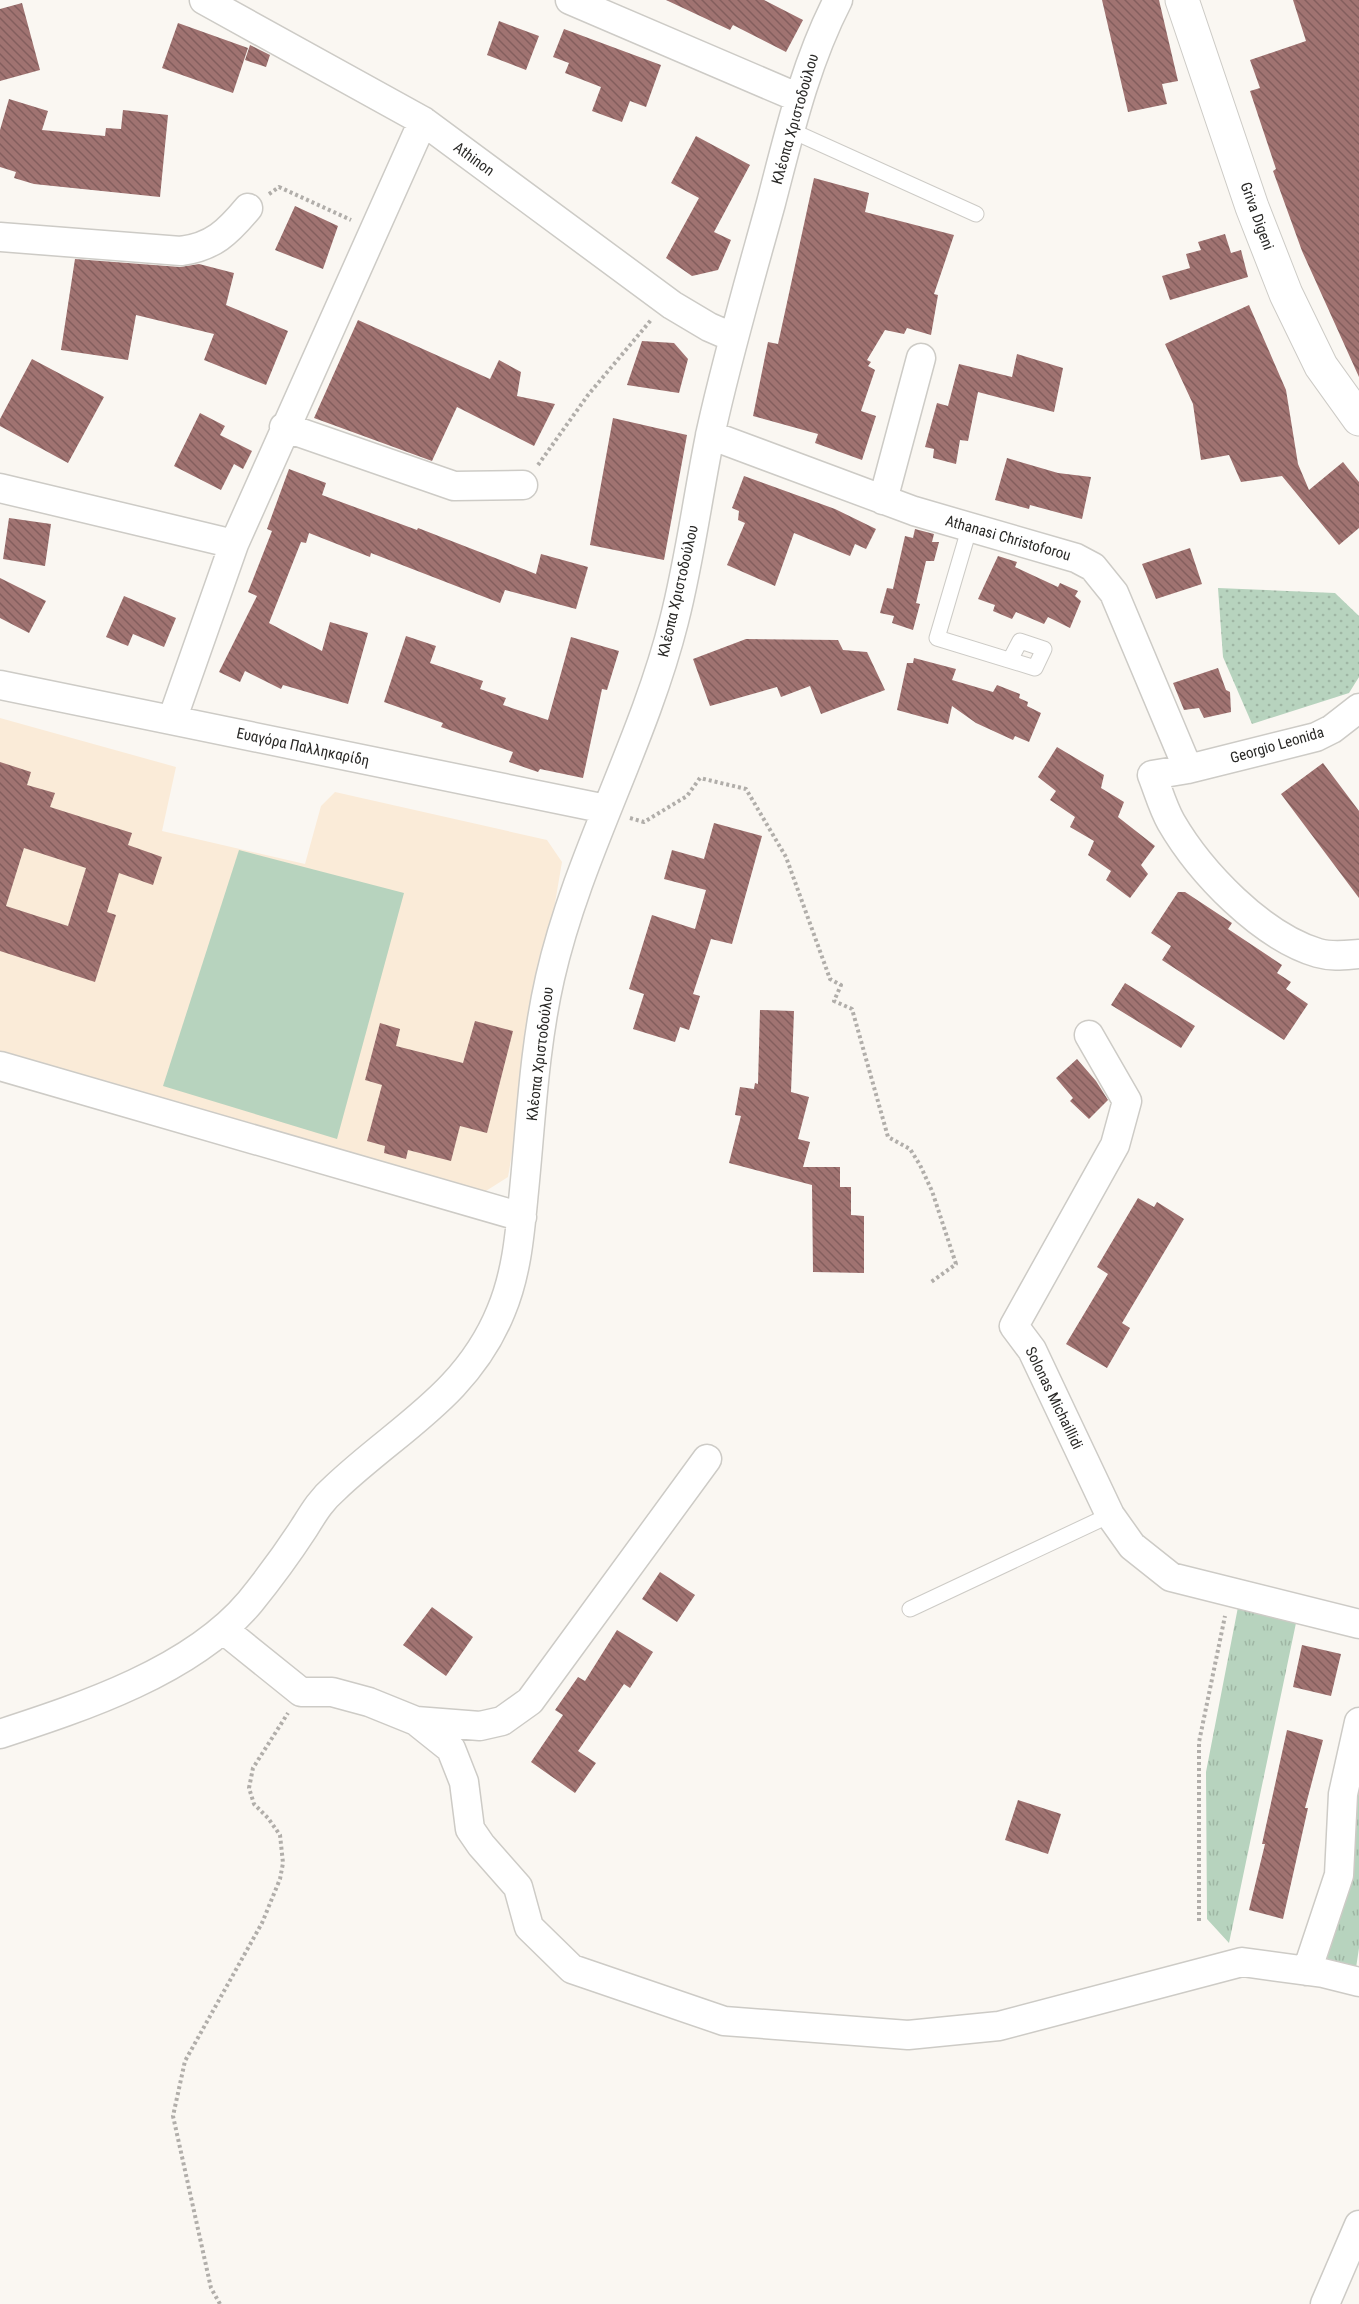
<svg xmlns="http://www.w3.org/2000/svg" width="1359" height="2304" font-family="'Roboto Condensed',sans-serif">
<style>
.education{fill:#faebd8}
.grass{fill:url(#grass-tufts)}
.park{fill:url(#park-dots)}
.garden{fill:#b7d3be}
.building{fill:url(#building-back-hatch);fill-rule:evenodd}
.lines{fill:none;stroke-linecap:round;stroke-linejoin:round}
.lane-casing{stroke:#cdcbc6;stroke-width:17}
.street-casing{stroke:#cdcbc6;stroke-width:31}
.secondary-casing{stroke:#cdcbc6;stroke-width:35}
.path{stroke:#b1aeaa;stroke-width:4;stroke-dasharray:3 3;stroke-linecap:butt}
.lane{stroke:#fff;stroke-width:15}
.street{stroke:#fff;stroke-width:28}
.secondary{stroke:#fff;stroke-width:33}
.labels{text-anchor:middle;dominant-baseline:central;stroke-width:6;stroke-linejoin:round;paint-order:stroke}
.street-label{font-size:15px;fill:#2a2927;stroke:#fff}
</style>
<defs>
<pattern id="grass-tufts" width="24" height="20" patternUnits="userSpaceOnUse" patternTransform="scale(1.5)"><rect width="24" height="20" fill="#b7d3be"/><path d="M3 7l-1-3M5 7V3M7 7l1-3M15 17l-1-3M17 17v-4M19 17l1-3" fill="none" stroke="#9eb5a3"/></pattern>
<pattern id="park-dots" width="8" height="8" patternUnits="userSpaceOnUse" patternTransform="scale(1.5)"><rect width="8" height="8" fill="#b7d3be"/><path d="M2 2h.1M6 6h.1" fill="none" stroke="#9eb5a3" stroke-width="1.8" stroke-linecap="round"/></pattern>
<pattern id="building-back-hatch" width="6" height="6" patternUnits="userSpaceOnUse" patternTransform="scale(1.5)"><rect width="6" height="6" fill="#a07371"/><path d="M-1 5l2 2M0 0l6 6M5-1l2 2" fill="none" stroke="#835e5d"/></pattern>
</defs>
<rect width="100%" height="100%" fill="#faf7f2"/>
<path class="education" d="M 0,718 L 176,767 L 162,831 L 305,864 L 321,806 L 335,792 L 547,840 L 562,862 L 508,1177 L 478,1196 L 0,1051 Z"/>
<path class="grass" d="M 1238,1607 L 1296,1623 L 1229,1943 L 1207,1919 L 1206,1772 Z
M 1359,1791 L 1359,1948 L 1356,1968 L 1326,1959 Z"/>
<path class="park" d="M 1218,588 L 1335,593 L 1359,616 L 1359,677 L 1349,693 L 1252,724 L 1223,657 Z"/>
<path class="garden" d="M 239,850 L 404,893 L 337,1139 L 163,1086 Z"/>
<path class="building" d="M 666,0 L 764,0 L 803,20 L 786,52 L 733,25 L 730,30 Z
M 1102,0 L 1159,0 L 1178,81 L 1162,84 L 1167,104 L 1128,112 Z
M 1293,0 L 1359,0 L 1359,377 L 1302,251 L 1273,171 L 1276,169 L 1250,91 L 1260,88 L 1250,60 L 1306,41 Z
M 22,3 L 40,70 L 0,81 L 0,9 Z
M 499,21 L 539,36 L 526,70 L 487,55 Z
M 178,23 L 248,48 L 233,93 L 162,68 Z
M 564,29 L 661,65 L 646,107 L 630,101 L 622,122 L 592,111 L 601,87 L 565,73 L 569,63 L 553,57 Z
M 250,45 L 270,55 L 266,67 L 245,60 Z
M 9,99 L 48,111 L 42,130 L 105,136 L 106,128 L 121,129 L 123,110 L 168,115 L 160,197 L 34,184 L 14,178 L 16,172 L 0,167 L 0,130 Z
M 696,136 L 750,165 L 714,232 L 731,240 L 718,270 L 692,276 L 666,258 L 699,198 L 671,183 Z
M 814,178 L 869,193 L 865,212 L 954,235 L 934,294 L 938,295 L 931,335 L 907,328 L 904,334 L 885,330 L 867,360 L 871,362 L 868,366 L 875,370 L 861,411 L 876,416 L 862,460 L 815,443 L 818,434 L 753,416 L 768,342 L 778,344 Z
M 295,206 L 338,226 L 323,269 L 275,250 Z
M 1225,234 L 1231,253 L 1241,250 L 1248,277 L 1170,300 L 1162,276 L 1190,268 L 1186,254 L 1201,250 L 1198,242 Z
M 75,259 L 180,267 L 199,264 L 234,273 L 226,305 L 288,331 L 266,385 L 204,360 L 214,334 L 136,315 L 128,360 L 61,350 Z
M 1249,305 L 1286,390 L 1298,464 L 1309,490 L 1343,462 L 1359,482 L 1359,528 L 1339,545 L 1282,476 L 1241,482 L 1229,455 L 1201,460 L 1193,404 L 1165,344 Z
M 358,320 L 490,379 L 499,360 L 521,372 L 517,396 L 555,404 L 534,446 L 457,407 L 432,461 L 314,418 Z
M 642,341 L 674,343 L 688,359 L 679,393 L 627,385 Z
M 1017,354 L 1063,368 L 1054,412 L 978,392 L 968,441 L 960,440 L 956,464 L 933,458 L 934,449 L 925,447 L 937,403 L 948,406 L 959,364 L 1012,377 Z
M 32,359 L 104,397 L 68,463 L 0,426 L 0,419 Z
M 200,413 L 225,426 L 220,435 L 252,451 L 243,469 L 234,464 L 221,490 L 174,466 Z
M 613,418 L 687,435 L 664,560 L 590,545 Z
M 1007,458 L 1058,473 L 1091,477 L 1082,519 L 1030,505 L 1029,509 L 995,500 Z
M 289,469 L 326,483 L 322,495 L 417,530 L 418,528 L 536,574 L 541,554 L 588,567 L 576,609 L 505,590 L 500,603 L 371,553 L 370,557 L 309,533 L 306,543 L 301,542 L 269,623 L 322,651 L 330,622 L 368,633 L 348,704 L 283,685 L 281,689 L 245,671 L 240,682 L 219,672 L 257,596 L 248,592 L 272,531 L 267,529 Z
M 744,476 L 835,509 L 876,529 L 866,549 L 855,544 L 850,556 L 794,533 L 775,586 L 727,565 L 745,523 L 738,520 L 739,511 L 732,508 Z
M 9,518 L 51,524 L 45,566 L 3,559 Z
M 915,529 L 934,534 L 932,542 L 939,542 L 934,561 L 926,561 L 916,603 L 920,604 L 913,630 L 892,623 L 894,616 L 880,613 L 887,588 L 893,589 L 905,536 L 913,538 Z
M 1190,548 L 1202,584 L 1156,599 L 1142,564 Z
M 998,556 L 1017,562 L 1015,567 L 1058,587 L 1060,583 L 1078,591 L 1075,596 L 1081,601 L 1070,628 L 1048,617 L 1044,624 L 1016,612 L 1012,619 L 993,611 L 995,605 L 978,599 Z
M 0,578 L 46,601 L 29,633 L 0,618 Z
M 124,596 L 176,618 L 164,647 L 133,634 L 128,646 L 106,637 Z
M 406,636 L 436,646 L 430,663 L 483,681 L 480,689 L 506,698 L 503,705 L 548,720 L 571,637 L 619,651 L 607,690 L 602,689 L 583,778 L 540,769 L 538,772 L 509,762 L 513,752 L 441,727 L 443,723 L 384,702 Z
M 746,639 L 838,640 L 843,650 L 867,652 L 885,690 L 821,714 L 810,686 L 781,697 L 777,687 L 710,706 L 693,659 Z
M 914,658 L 956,669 L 952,680 L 993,692 L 997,685 L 1020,694 L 1019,698 L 1028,702 L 1027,706 L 1041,713 L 1029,742 L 1015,736 L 1013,740 L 976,723 L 952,706 L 948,724 L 897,710 L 907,663 L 913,663 Z
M 1218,668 L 1226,690 L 1230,692 L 1231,712 L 1204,718 L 1199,708 L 1184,710 L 1173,683 Z
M 1057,747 L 1104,775 L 1101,788 L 1124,802 L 1118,817 L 1155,846 L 1141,865 L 1148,874 L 1130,898 L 1106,880 L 1111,871 L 1088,855 L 1094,841 L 1070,827 L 1075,817 L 1050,800 L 1056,791 L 1038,777 Z
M 0,762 L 31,772 L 27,785 L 55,793 L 50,807 L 132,833 L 128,845 L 162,857 L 153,885 L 119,873 L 107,912 L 116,915 L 95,982 L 0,951 ZM 24,848 L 86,868 L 68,926 L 6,906 Z
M 1323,763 L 1359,811 L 1359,898 L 1281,794 Z
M 714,823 L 762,836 L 732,944 L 711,939 L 693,994 L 700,996 L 689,1030 L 680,1027 L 675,1042 L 633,1029 L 644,994 L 629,989 L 652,915 L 695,929 L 706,890 L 664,879 L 672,850 L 704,859 Z
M 1178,892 L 1185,892 L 1232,923 L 1228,929 L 1282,965 L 1277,973 L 1291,982 L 1286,989 L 1308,1004 L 1284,1040 L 1162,960 L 1171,946 L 1151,933 Z
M 1125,983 L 1195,1026 L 1181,1048 L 1111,1005 Z
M 760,1010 L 794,1011 L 791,1092 L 809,1097 L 798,1139 L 810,1142 L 803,1167 L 840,1167 L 840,1187 L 851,1187 L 851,1215 L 864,1216 L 864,1273 L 813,1272 L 812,1185 L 729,1163 L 741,1116 L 735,1115 L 740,1087 L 754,1089 L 755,1083 L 758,1084 Z
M 475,1021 L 513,1031 L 487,1133 L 460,1126 L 451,1161 L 408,1150 L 406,1159 L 384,1153 L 385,1146 L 367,1141 L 382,1085 L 365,1080 L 380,1023 L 400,1029 L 396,1046 L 463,1063 Z
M 1077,1059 L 1096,1081 L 1108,1100 L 1089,1119 L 1070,1101 L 1073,1098 L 1056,1078 Z
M 1138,1198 L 1154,1207 L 1157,1202 L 1184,1219 L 1122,1323 L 1130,1328 L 1107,1368 L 1066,1344 L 1108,1274 L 1097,1267 Z
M 660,1572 L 695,1595 L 677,1622 L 642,1599 Z
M 432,1607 L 473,1637 L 446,1676 L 403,1645 Z
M 617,1630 L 653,1652 L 630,1688 L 624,1684 L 578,1751 L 596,1763 L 575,1793 L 531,1762 L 563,1715 L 555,1710 L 578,1677 L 585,1681 Z
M 1302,1645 L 1341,1654 L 1331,1696 L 1293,1687 Z
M 1287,1730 L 1323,1740 L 1305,1808 L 1308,1808 L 1283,1919 L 1249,1910 L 1265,1844 L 1262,1844 Z
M 1018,1800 L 1061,1814 L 1048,1854 L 1005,1840 Z"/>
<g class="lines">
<defs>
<path id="lane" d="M 790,130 L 976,214
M 970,526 L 937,638 L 1035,668 L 1044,649 L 1020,641 L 1010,660
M 910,1609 L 1110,1515"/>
<path id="street" d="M 204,0 L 423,121 L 672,305 L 709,327 L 732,337
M 570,0 L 799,98
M 0,237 L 181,251 C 213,247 228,232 248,208
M 284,427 L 454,486 L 523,485
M 710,435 L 914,511 L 1076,558 L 1093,567 L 1114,593 L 1188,769
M 0,488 L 234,544
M 883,500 L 921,358
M 0,685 L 606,809
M 1359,708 L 1332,729 L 1316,737 L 1188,769 L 1152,775 C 1158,790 1163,808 1171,822 C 1200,872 1261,936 1318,953 C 1332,957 1345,955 1359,954
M 172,720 L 234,544 L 423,121
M 1089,1035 L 1127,1101 L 1115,1145 L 1014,1326 L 1032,1350 L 1110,1515 L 1132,1546 L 1171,1577 L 1359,1624
M 0,1066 L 522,1217
M 224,1630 L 301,1692 L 332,1692 L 369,1702 L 416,1721 L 451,1749 L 464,1782 L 470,1829 L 481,1845 L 518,1887 L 529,1927 L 572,1969 L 724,2021 L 908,2035 L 999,2026 L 1242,1962 L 1323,1973 L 1359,1982
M 416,1721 L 480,1726 L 502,1721 L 530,1701 L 707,1459
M 0,1734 C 83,1707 192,1671 250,1602 C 267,1581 289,1551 304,1528 C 314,1512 321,1500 335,1488 C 397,1429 467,1395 501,1311 C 517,1273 520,1232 524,1191 C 531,1121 534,1048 550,978 C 578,855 643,744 674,621 C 690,559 698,494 711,431 C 728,354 750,279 771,203 C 789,134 805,64 838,0
M 1307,1971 L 1339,1875 L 1343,1794 L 1359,1722
M 1325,2304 L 1359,2225"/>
<path id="secondary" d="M 1182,0 L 1252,207 L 1286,294 L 1321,366 L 1359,419"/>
</defs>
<use href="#lane" class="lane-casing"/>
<use href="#street" class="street-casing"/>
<use href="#secondary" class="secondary-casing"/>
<path class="path" d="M 269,194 L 279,187 L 351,220
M 538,465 L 588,395 L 651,320
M 630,818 L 644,822 L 687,796 L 700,778 L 746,789 L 786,857 L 830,979 L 841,985 L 834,1001 L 852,1009 L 888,1137 L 910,1149 L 920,1165 L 932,1191 L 956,1264 L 931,1282
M 1199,1921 L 1199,1742 L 1225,1616
M 220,2304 L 211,2288 L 173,2116 L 185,2061 L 262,1923 L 280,1879 L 283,1863 L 280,1835 L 268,1818 L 254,1804 L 249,1788 L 253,1768 L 288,1713"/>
<use href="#lane" class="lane"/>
<use href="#street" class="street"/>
<use href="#secondary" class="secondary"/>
</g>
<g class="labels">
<g class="street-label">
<text transform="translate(795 119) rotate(-74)">Κλέοπα Χριστοδούλου</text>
<text transform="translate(474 159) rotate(36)">Athinon</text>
<text transform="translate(1257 216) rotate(70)">Griva Digeni</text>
<text transform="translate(1008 538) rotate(16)">Athanasi Christoforou</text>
<text transform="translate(678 591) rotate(-77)">Κλέοπα Χριστοδούλου</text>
<text transform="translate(1277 745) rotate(-16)">Georgio Leonida</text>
<text transform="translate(303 747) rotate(12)">Ευαγόρα Παλληκαρίδη</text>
<text transform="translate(540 1054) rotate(-83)">Κλέοπα Χριστοδούλου</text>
<text transform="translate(1054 1398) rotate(64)">Solonas Michaillidi</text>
</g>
</g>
</svg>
